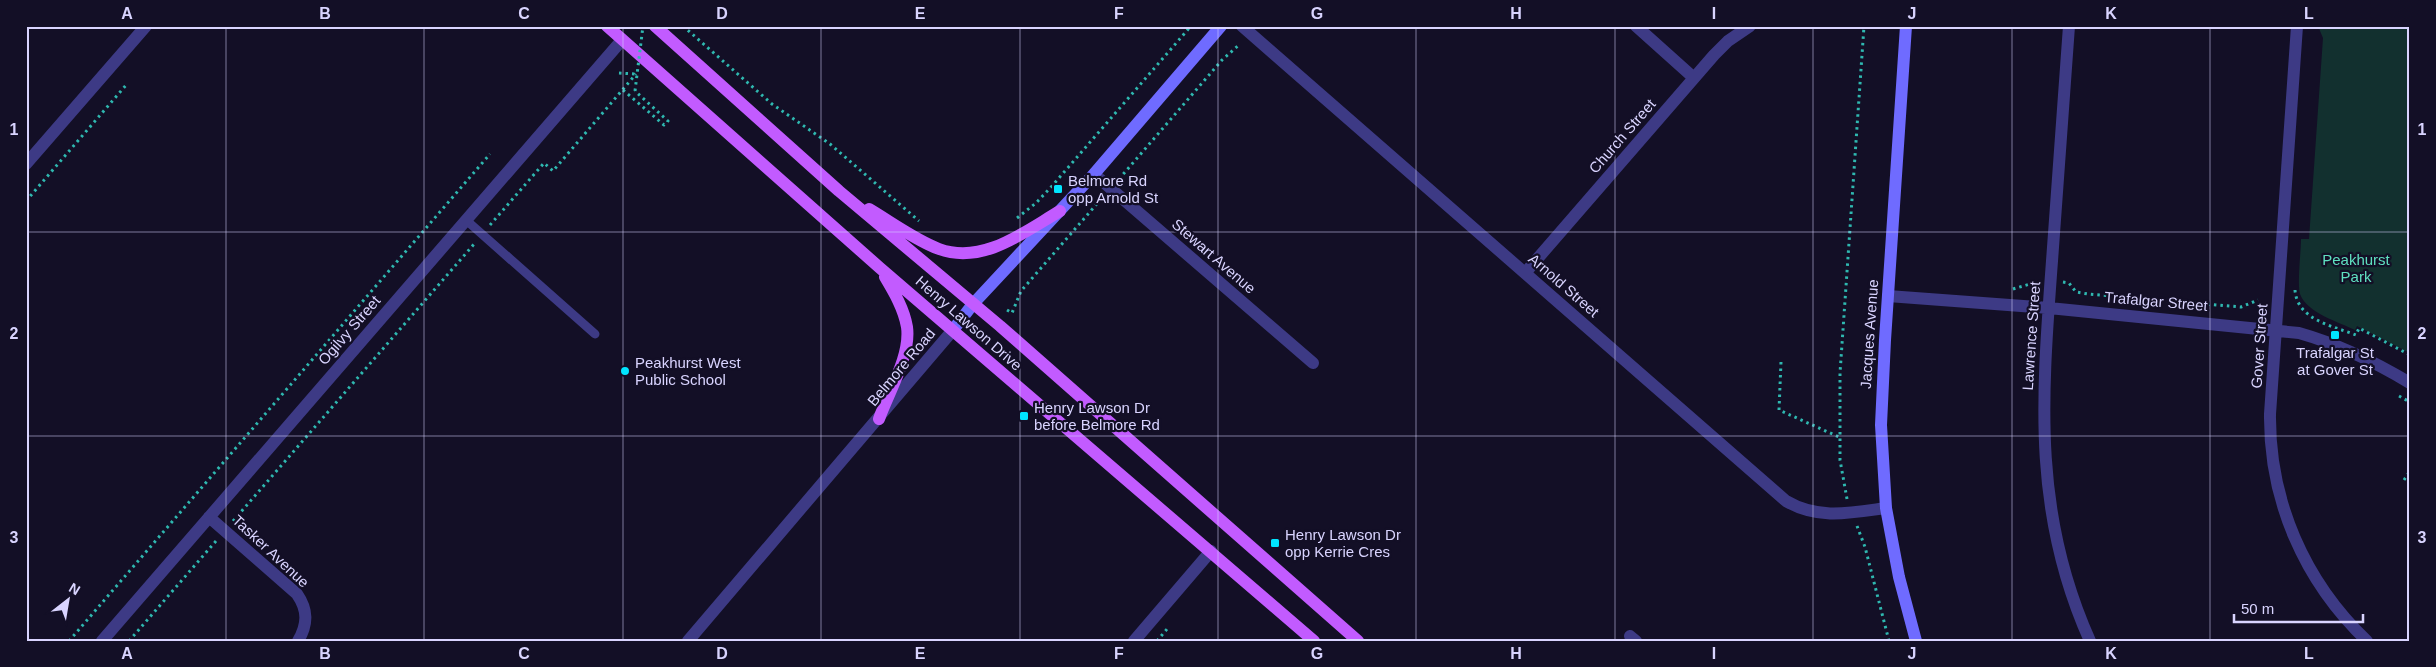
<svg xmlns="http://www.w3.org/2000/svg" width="2436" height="667" font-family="Arial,sans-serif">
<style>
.green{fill:#12302f}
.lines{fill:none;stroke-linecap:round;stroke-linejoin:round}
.path{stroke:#2fb8b0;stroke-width:3;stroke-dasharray:2.5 4;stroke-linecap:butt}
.service{stroke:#3d3a85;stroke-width:9}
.minor{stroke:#3d3a85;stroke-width:12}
.tertiary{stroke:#3d3a85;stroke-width:12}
.secondary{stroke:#6f6bff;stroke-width:12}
.primary{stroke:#c25bff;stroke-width:12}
.path-bridge{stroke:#2fb8b0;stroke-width:3;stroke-dasharray:2.5 4;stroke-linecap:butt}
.grid{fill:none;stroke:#d9d4ff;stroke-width:1;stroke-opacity:0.55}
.poi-dot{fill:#00e5ff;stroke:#130f26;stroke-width:2}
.labels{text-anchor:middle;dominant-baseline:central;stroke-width:4.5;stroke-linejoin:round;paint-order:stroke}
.street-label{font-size:15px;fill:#d9d4ff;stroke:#130f26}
.poi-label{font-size:15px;fill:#d9d4ff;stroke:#130f26;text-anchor:start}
.park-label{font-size:15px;fill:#5fe0c0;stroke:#130f26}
.neatline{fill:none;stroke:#d9d4ff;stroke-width:2}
.grid-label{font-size:16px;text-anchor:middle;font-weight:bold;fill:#d9d4ff}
</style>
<rect width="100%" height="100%" fill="#130f26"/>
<path class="green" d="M 2318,26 L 2410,26 L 2410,353 L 2357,326 L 2355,330 C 2339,322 2307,313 2300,294 C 2297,284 2301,251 2301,239 L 2309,239 L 2323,38 Z"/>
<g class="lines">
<path class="path" d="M 683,26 L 772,104 L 830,144 L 919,221
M 619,73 L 636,74
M 623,90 L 664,125 L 668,121 L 635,91
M 1119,179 L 1222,60 L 1240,44
M 26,201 L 127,84
M 1017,218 L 1036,203 L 1052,186 L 1191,26
M 490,225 L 544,163 L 553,171 L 636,74
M 2063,282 L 2069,283 L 2076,292 L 2088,294 L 2241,307 L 2258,300
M 2013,289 L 2037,282
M 2295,290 C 2297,320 2333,326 2356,335 L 2359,328 L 2410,355
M 1007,310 L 1012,313 L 1021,291 L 1102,198
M 1781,362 L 1779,410 L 1839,437
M 2399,396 L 2410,402
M 2404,480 L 2410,471
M 1847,499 L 1840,460 L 1840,373 L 1864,26
M 233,521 L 475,243
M 1857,526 L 1865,547 L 1889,641
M 69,641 L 490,154
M 129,641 L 216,541
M 1157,641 L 1167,629"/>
<path class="service" d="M 466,220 L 595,334"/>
<path class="minor" d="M 1242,26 L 1786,501 C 1818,520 1850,513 1886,508
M 1636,26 L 1694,78
M 2069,26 C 2063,104 2058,183 2052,261 C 2042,397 2032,512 2090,641
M 2297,26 L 2270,414 C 2269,500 2304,581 2367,641
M 26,164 L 146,26
M 1094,174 L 1313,363
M 1525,273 L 1714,55 L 1728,41 L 1750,26
M 1888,296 L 2049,308 L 2299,333 C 2338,344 2375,362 2410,383
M 209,517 L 297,594 C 308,610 308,624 298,641
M 1630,636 L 1636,641
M 102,641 L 622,40
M 1134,641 L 1211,551"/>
<path class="tertiary" d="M 688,641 L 953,330"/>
<path class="secondary" d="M 1906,26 L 1885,340 L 1881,425 L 1886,508 L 1899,577 L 1916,641
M 953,330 L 973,304 L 1094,174 L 1221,26"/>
<path class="primary" d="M 607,26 L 880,268 L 1314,641
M 655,26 L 839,191 L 1000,326 L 1358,641
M 869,209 C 891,222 915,240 939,249 C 983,265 1024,232 1060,211
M 879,419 C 888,393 911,356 907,327 C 904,309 894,292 885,277"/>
<path class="path-bridge" d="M 635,91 L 643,26"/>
</g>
<path class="grid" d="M 226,26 L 226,641M 424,26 L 424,641M 623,26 L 623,641M 821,26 L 821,641M 1020,26 L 1020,641M 1218,26 L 1218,641M 1416,26 L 1416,641M 1615,26 L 1615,641M 1813,26 L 1813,641M 2012,26 L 2012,641M 2210,26 L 2210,641M 26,232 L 2410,232M 26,436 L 2410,436"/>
<g class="poi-dot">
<rect x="1053" y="184" width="10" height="10" rx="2.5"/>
<rect x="2330" y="330" width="10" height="10" rx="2.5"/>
<circle cx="625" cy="371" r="5"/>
<rect x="1019" y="411" width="10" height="10" rx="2.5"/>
<rect x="1270" y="538" width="10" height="10" rx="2.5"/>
</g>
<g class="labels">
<g class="street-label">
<text transform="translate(1622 136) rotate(-49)">Church Street</text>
<text transform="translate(1214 256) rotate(41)">Stewart Avenue</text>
<text transform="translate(1564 285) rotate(41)">Arnold Street</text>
<text transform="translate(2156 301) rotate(5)">Trafalgar Street</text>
<text transform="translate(969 323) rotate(41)">Henry Lawson Drive</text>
<text transform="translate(349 330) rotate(-49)">Ogilvy Street</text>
<text transform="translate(1869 334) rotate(-86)">Jacques Avenue</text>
<text transform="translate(2031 336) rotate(-86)">Lawrence Street</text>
<text transform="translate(2259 346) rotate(-86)">Gover Street</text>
<text transform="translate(901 367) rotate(-50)">Belmore Road</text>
<text transform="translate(271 551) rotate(43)">Tasker Avenue</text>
</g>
<g class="poi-label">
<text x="1068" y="180">Belmore Rd<tspan x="1068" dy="17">opp Arnold St</tspan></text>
<text x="2335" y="352" text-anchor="middle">Trafalgar St<tspan x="2335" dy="17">at Gover St</tspan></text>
<text x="635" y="362">Peakhurst West<tspan x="635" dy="17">Public School</tspan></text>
<text x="1034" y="407">Henry Lawson Dr<tspan x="1034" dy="17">before Belmore Rd</tspan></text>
<text x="1285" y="534">Henry Lawson Dr<tspan x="1285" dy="17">opp Kerrie Cres</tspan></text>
</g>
<g class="park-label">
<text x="2356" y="259">Peakhurst<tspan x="2356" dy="17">Park</tspan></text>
</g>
</g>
<rect width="2436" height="667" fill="none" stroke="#130f26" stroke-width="55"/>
<g transform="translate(68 600) rotate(31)" stroke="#130f26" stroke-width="4" paint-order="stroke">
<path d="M0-4L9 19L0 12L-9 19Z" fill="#d9d4ff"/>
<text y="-8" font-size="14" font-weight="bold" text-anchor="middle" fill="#d9d4ff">N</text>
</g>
<path d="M2234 614v8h129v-8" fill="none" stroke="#d9d4ff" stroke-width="2.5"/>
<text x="2241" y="614" font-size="15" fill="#d9d4ff" stroke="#130f26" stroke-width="4" paint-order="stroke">50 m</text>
<rect x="28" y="28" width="2380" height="612" class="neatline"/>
<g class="grid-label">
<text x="127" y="19">A</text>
<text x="325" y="19">B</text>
<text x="524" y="19">C</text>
<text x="722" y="19">D</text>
<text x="920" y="19">E</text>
<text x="1119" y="19">F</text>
<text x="1317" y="19">G</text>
<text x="1516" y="19">H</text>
<text x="1714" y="19">I</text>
<text x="1912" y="19">J</text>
<text x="2111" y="19">K</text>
<text x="2309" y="19">L</text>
<text x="14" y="135">1</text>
<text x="2422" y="135">1</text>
<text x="14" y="339">2</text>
<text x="2422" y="339">2</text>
<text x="14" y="543">3</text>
<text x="2422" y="543">3</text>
<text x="127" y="659">A</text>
<text x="325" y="659">B</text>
<text x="524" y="659">C</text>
<text x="722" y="659">D</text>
<text x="920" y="659">E</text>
<text x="1119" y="659">F</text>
<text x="1317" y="659">G</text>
<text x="1516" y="659">H</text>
<text x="1714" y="659">I</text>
<text x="1912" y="659">J</text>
<text x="2111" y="659">K</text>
<text x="2309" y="659">L</text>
</g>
</svg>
